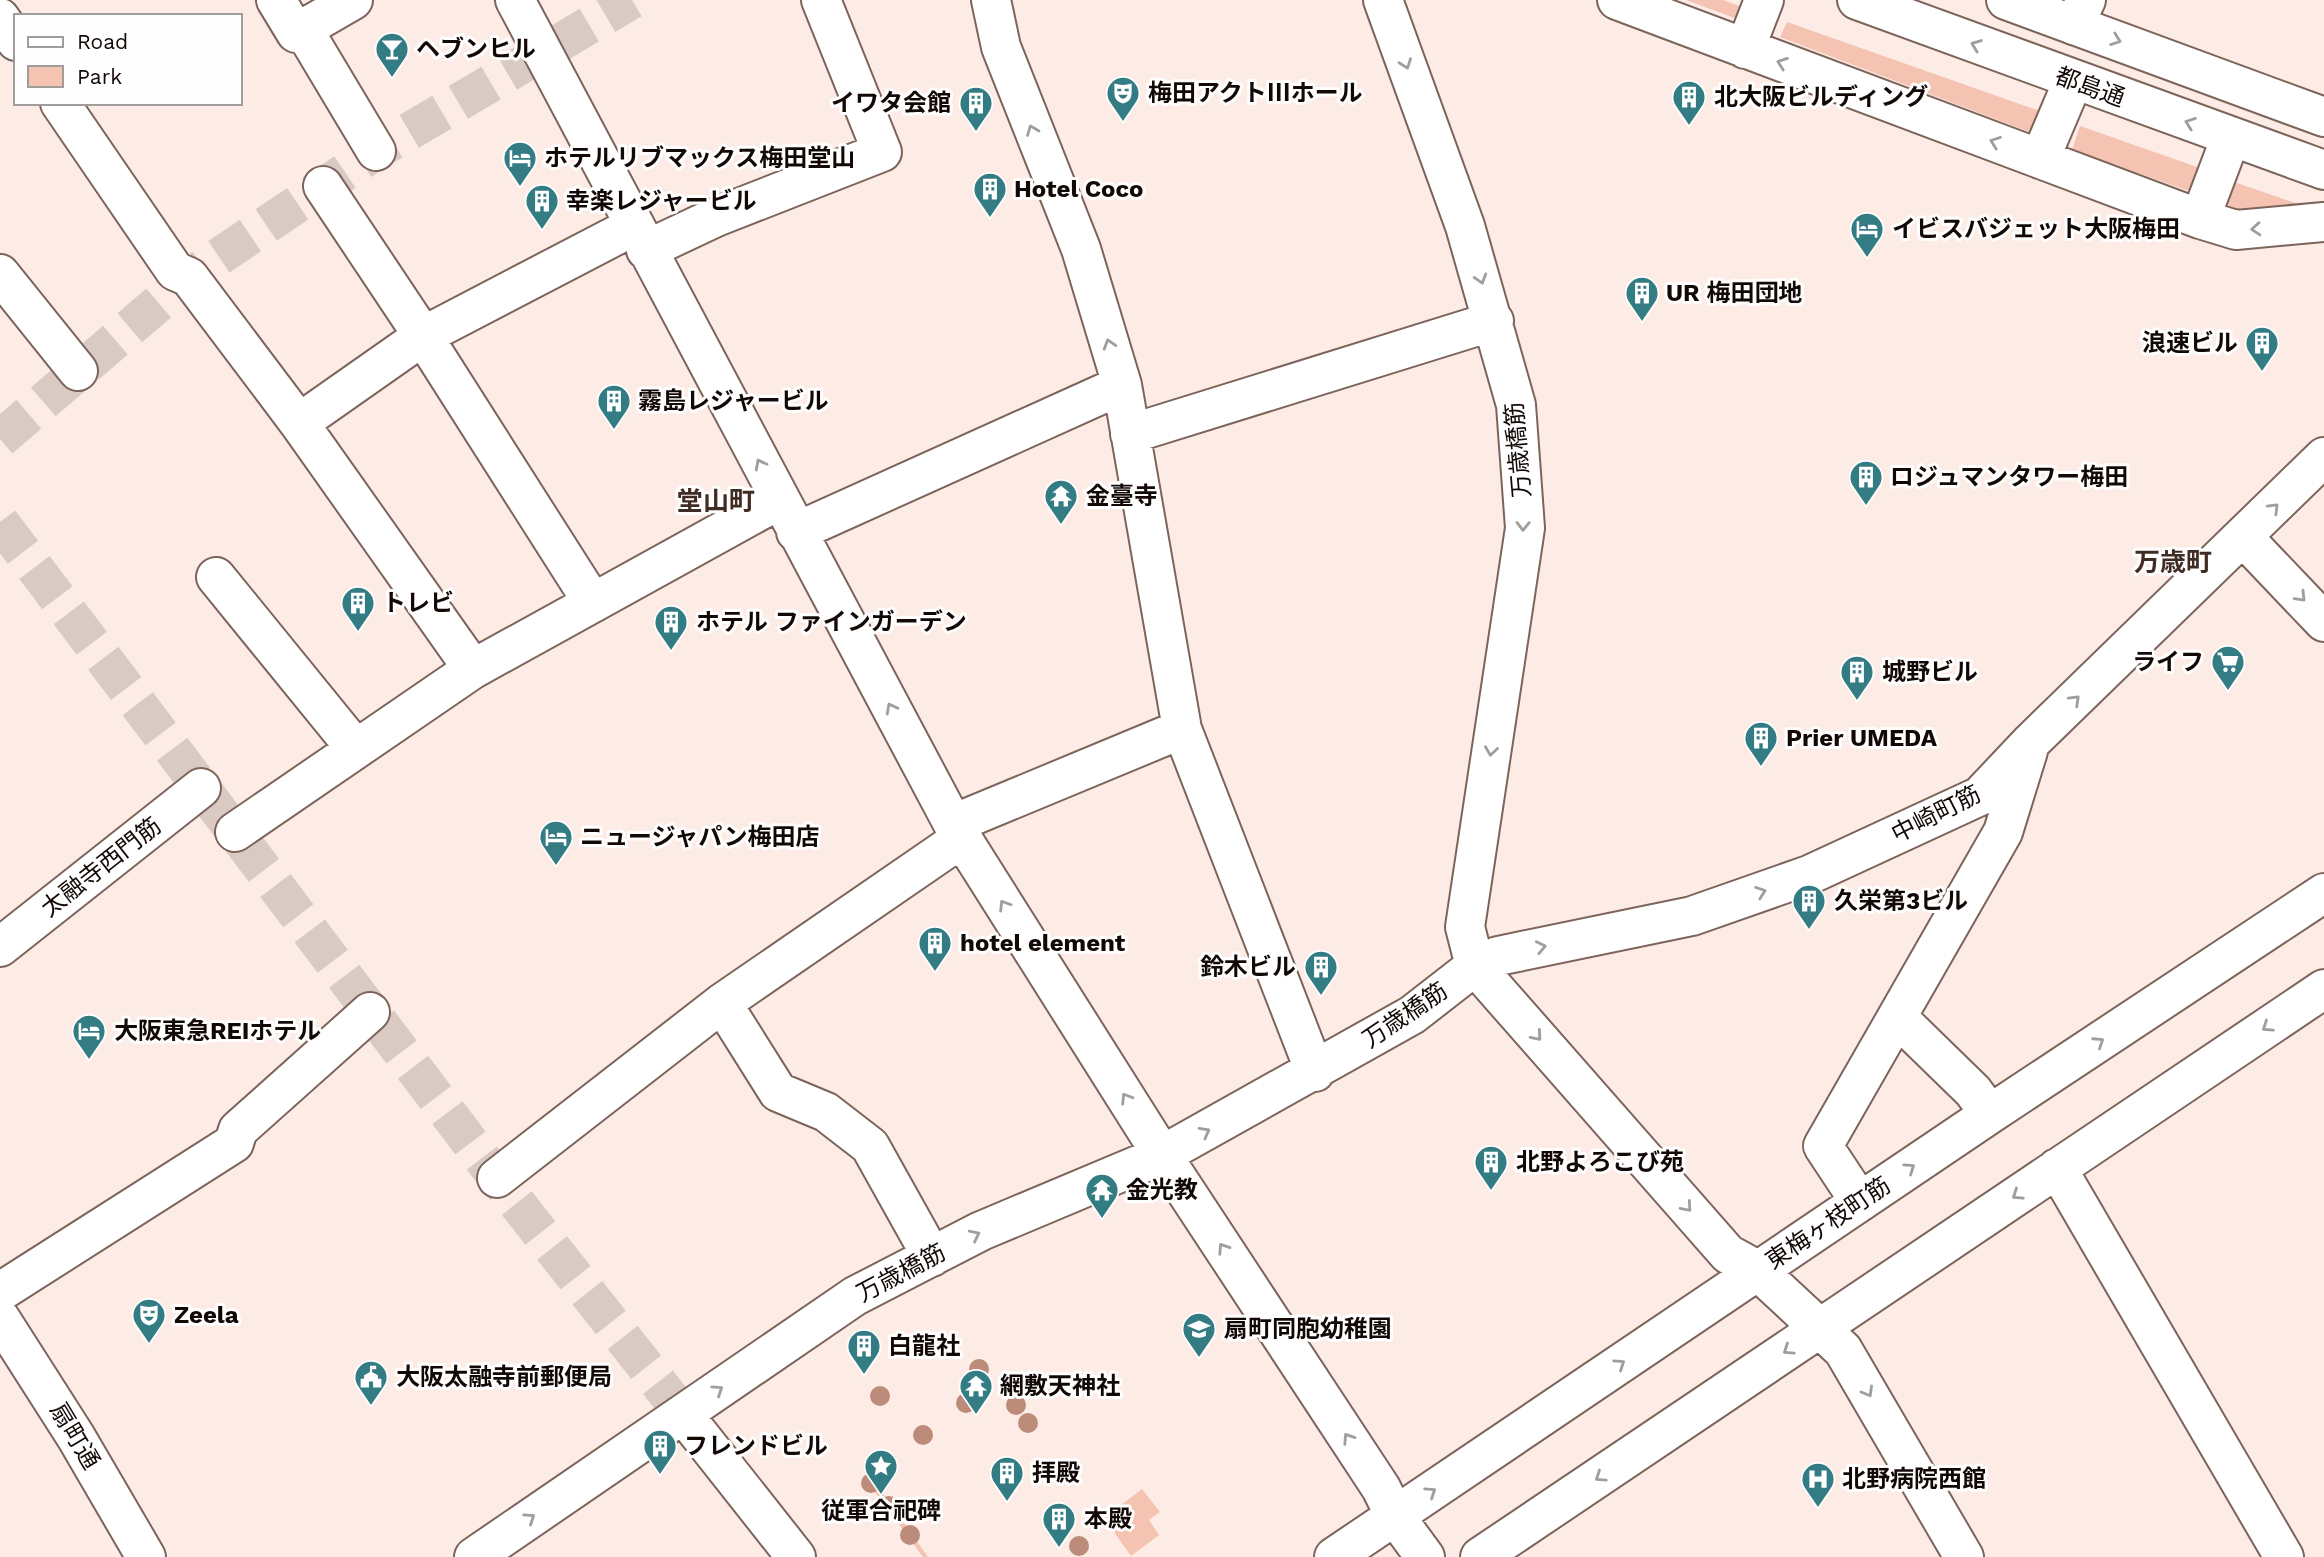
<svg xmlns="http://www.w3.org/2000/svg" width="2324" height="1557" font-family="'Work Sans','Noto Sans JP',sans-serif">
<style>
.green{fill:#f5c3b1}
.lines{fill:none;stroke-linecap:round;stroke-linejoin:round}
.minor-tunnel{stroke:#dacac4;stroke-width:38;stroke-dasharray:38 19;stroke-linecap:butt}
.minor-casing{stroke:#7c645b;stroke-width:42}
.major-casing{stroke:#7c645b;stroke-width:42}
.minor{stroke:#fff;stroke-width:38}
.major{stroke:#fff;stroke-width:38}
.tree{fill:#bc8b79}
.oneway{stroke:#a09d9b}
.labels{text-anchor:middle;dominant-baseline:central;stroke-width:6;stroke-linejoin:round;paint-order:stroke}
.poi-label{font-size:24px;font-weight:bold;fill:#120906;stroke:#fefefe;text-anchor:start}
.street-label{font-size:24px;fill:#120906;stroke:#fefefe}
.neighbourhood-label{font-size:26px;font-weight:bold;fill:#412c24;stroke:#fefefe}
</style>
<rect width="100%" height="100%" fill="#fdece6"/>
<path class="green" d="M 1686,0 L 1723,0 L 1742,7 L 1737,19 Z
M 1787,22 L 2040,111 L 2032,133 L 1780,37 Z
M 2080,126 L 2200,168 L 2192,192 L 2072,150 Z
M 2234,182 L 2301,205 L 2242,214 L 2225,205 Z
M 871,1477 L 928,1557 L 923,1557 L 866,1480 Z
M 1142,1489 L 1160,1512 L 1149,1520 L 1159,1535 L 1131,1556 L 1104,1518 Z"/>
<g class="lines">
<path class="minor-tunnel" d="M 0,439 L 189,277 L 376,151 L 632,0
M 0,522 L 497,1178 L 683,1414"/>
<defs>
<path id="minor" d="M 276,0 L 296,33 L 303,29 L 376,151
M 515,0 L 953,824 L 1162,1155 L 1381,1488 L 1395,1516 L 1425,1557
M 991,0 L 1001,47 L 1081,249 L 1122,385 L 1182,729 L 1315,1072
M 1383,0 L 1465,226 L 1516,405 L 1525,528 L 1465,927 L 1475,966 L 1728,1254 L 1757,1270 L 1843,1350 L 1964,1557
M 1617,0 L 2200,219 L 2236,230 L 2324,222
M 0,18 L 16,41
M 2074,25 L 2086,0
M 303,29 L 353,0
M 1745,49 L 1764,0
M 60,103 L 175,271 L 189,277 L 299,423 L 473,669
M 2040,159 L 2073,81
M 323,186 L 423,336 L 593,603
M 2200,219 L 2231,137
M 646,250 L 716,217 L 882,152 L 821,0
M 0,274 L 78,371
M 299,423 L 423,336 L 634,226
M 1130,434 L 1494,321
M 796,532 L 1122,385
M 2244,538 L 2324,622
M 216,577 L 356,749
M 953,824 L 1182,729
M 235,832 L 473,669 L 779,500
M 0,947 L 201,788
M 722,1003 L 778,1092 L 826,1112 L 870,1146 L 932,1257
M 1898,1018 L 1973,1091 L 1990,1114
M 2057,1168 L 2284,1557
M 497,1178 L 722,1003 L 962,838
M 1860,1202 L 1823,1146 L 2003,832 L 2028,751
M 0,1292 L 234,1143 L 238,1130 L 370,1012
M 0,1318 L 76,1437 L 146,1557
M 683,1414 L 796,1557
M 474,1557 L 855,1296 L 981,1231 L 1162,1155 L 1412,1015 L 1475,966 L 1498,956 L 1692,916 L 1809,875 L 1980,796 L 2031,742 L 2324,457
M 1334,1557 L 1990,1114 L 2324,893
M 1480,1557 L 2324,989"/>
<path id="major" d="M 1857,0 L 2324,170
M 2006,0 L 2324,117"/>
</defs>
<use href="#minor" class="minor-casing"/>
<use href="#major" class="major-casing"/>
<use href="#minor" class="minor"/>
<use href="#major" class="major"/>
</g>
<g class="tree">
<circle cx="979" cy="1369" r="10"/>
<circle cx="880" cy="1396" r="10"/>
<circle cx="966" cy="1403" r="10"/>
<circle cx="1016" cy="1405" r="10"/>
<circle cx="1028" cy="1423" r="10"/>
<circle cx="923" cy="1435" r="10"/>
<circle cx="871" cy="1483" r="10"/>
<circle cx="889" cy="1506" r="10"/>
<circle cx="1057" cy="1514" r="10"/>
<circle cx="910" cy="1535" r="10"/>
<circle cx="1079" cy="1546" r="10"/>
</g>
<defs><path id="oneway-chevron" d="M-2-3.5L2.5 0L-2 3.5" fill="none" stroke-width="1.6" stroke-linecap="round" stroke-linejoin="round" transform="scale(1.75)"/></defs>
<g class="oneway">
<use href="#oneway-chevron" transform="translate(2116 40) rotate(20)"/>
<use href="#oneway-chevron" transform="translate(1976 45) rotate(-159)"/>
<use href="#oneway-chevron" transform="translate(1782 63) rotate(-160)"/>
<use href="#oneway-chevron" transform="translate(1406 64) rotate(70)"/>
<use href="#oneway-chevron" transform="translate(2190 123) rotate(-160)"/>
<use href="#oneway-chevron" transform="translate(1032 130) rotate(-111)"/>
<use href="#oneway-chevron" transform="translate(1995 142) rotate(-160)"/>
<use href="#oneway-chevron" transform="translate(2256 229) rotate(176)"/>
<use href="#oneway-chevron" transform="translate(1481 279) rotate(73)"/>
<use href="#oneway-chevron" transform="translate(1109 344) rotate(-107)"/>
<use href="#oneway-chevron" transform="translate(760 464) rotate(-118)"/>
<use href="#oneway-chevron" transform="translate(2274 508) rotate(-45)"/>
<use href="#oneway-chevron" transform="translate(1523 526) rotate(91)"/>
<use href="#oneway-chevron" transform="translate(2301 597) rotate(46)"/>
<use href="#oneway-chevron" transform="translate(2075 700) rotate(-44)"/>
<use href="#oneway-chevron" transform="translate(891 708) rotate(-118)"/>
<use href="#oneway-chevron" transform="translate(1491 751) rotate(98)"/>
<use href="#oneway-chevron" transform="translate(1761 892) rotate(-20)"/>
<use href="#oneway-chevron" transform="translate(1004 905) rotate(-122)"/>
<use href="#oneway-chevron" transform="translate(1541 947) rotate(-12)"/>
<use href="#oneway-chevron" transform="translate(2267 1027) rotate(146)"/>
<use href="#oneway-chevron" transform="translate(1537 1036) rotate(49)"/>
<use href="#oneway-chevron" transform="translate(2099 1042) rotate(-33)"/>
<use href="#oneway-chevron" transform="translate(1126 1098) rotate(-122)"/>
<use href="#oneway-chevron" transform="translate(1205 1132) rotate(-29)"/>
<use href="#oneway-chevron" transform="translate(1910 1168) rotate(-34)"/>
<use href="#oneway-chevron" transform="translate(2017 1195) rotate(146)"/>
<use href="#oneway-chevron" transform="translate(1687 1207) rotate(49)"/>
<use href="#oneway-chevron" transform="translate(975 1235) rotate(-26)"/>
<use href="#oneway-chevron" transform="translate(1223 1248) rotate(-123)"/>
<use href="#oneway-chevron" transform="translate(1788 1350) rotate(146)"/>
<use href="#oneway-chevron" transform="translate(1620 1364) rotate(-34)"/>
<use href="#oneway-chevron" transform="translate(718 1390) rotate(-34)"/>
<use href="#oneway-chevron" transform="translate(1868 1392) rotate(60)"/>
<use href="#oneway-chevron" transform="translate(1348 1438) rotate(-123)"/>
<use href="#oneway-chevron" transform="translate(1600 1477) rotate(146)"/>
<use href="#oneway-chevron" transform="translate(1431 1492) rotate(-34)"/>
<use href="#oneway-chevron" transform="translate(530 1518) rotate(-34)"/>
</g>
<defs>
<symbol id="bar-pin" viewBox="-11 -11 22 30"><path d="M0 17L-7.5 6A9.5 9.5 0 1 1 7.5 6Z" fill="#347c83" stroke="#fefefe"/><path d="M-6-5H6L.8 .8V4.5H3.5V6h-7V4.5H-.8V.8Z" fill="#fff"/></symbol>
<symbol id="theatre-pin" viewBox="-11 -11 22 30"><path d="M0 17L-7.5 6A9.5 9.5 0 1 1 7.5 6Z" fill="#347c83" stroke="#fefefe"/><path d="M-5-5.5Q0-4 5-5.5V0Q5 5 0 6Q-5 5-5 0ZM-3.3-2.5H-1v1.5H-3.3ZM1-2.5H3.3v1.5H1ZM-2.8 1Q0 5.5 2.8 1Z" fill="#fff"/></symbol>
<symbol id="building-pin" viewBox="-11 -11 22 30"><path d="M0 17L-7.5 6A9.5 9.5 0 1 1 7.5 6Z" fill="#347c83" stroke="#fefefe"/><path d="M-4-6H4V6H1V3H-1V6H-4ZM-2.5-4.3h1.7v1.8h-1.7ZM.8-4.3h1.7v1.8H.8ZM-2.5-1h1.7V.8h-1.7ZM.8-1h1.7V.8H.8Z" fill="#fff"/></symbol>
<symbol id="hotel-pin" viewBox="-11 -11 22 30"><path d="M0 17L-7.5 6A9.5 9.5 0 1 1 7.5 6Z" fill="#347c83" stroke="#fefefe"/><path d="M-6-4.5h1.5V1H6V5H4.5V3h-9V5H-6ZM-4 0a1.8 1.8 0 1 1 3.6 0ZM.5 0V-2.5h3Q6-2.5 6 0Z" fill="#fff"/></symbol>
<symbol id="temple-pin" viewBox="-11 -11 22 30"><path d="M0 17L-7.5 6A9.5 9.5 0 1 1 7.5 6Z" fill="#347c83" stroke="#fefefe"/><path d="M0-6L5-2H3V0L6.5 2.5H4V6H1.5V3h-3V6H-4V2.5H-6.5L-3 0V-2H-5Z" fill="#fff"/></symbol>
<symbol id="supermarket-pin" viewBox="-11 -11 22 30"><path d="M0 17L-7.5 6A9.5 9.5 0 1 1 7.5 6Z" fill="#347c83" stroke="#fefefe"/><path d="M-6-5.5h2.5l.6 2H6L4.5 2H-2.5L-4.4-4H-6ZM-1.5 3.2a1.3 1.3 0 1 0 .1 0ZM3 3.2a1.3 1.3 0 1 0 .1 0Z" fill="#fff"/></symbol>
<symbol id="school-pin" viewBox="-11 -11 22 30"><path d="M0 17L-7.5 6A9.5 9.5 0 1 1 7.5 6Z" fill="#347c83" stroke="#fefefe"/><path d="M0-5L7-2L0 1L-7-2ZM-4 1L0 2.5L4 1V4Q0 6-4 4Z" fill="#fff"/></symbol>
<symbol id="civic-pin" viewBox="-11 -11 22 30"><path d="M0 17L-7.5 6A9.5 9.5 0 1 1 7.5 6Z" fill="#347c83" stroke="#fefefe"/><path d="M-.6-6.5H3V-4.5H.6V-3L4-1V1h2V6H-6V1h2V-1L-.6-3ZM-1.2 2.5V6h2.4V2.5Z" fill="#fff"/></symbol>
<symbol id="sight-pin" viewBox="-11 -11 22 30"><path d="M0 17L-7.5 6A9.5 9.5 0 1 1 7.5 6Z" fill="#347c83" stroke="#fefefe"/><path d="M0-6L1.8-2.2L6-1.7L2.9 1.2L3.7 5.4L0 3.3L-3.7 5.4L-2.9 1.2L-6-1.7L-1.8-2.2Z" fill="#fff"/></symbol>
<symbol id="hospital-pin" viewBox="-11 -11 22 30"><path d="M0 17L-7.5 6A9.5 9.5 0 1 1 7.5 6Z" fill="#347c83" stroke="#fefefe"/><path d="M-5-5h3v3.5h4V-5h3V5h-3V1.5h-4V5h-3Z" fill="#fff"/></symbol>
</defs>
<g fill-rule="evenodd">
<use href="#bar-pin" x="373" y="30" width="38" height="52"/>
<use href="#theatre-pin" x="1104" y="74" width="38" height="52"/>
<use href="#building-pin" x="1670" y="78" width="38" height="52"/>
<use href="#building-pin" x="957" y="84" width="38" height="52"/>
<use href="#hotel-pin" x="501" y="139" width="38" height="52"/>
<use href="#building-pin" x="971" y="170" width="38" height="52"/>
<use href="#building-pin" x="523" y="182" width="38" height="52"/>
<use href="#hotel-pin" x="1848" y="210" width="38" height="52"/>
<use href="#building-pin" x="1623" y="274" width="38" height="52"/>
<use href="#building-pin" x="2243" y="324" width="38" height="52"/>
<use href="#building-pin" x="595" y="382" width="38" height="52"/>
<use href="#building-pin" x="1847" y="458" width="38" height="52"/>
<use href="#temple-pin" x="1042" y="477" width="38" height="52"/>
<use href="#building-pin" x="339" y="584" width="38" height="52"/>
<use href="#building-pin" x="652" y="603" width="38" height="52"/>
<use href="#supermarket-pin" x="2209" y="643" width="38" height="52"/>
<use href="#building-pin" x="1838" y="653" width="38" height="52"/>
<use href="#building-pin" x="1742" y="719" width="38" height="52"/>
<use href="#hotel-pin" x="537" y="818" width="38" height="52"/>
<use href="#building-pin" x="1790" y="882" width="38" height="52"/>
<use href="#building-pin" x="916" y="924" width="38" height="52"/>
<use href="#building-pin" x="1302" y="948" width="38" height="52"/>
<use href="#hotel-pin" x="70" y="1012" width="38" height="52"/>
<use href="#building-pin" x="1472" y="1143" width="38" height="52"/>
<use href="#temple-pin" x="1083" y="1171" width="38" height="52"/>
<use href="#theatre-pin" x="130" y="1296" width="38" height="52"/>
<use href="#school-pin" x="1180" y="1310" width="38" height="52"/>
<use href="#building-pin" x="845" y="1327" width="38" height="52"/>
<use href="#civic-pin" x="352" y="1358" width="38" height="52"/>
<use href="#temple-pin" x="957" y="1367" width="38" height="52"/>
<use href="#building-pin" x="641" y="1427" width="38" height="52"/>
<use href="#sight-pin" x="862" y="1447" width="38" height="52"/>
<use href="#building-pin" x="988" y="1454" width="38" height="52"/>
<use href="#hospital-pin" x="1799" y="1460" width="38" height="52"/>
<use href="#building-pin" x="1040" y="1500" width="38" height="52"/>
</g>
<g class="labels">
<g class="poi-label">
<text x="416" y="49">ヘブンヒル</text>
<text x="1148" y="93">梅田アクトⅢホール</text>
<text x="1714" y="97">北大阪ビルディング</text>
<text x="951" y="103" text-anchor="end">イワタ会館</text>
<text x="544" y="158">ホテルリブマックス梅田堂山</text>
<text x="1014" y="189">Hotel Coco</text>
<text x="566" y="201">幸楽レジャービル</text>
<text x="1892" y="229">イビスバジェット大阪梅田</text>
<text x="1666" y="293">UR 梅田団地</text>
<text x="2238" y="343" text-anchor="end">浪速ビル</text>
<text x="638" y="401">霧島レジャービル</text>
<text x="1890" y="477">ロジュマンタワー梅田</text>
<text x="1086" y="496">金臺寺</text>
<text x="382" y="603">トレビ</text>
<text x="696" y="622">ホテル ファインガーデン</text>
<text x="2204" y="662" text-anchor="end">ライフ</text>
<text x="1882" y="672">城野ビル</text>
<text x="1786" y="738">Prier UMEDA</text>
<text x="580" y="837">ニュージャパン梅田店</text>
<text x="1834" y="901">久栄第3ビル</text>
<text x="960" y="943">hotel element</text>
<text x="1296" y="967" text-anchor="end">鈴木ビル</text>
<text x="114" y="1031">大阪東急REIホテル</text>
<text x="1516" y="1162">北野よろこび苑</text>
<text x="1126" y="1190">金光教</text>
<text x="174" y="1315">Zeela</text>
<text x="1224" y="1329">扇町同胞幼稚園</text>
<text x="888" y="1346">白龍社</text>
<text x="396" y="1377">大阪太融寺前郵便局</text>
<text x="1000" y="1386">網敷天神社</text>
<text x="684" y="1446">フレンドビル</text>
<text x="1032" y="1473">拝殿</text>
<text x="1842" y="1479">北野病院西館</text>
<text x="881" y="1511" text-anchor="middle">従軍合祀碑</text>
<text x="1084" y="1519">本殿</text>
</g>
<g class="street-label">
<text transform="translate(2090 87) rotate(20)">都島通</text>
<text transform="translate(1518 450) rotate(-95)">万歳橋筋</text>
<text transform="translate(1936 814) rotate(-27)">中崎町筋</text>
<text transform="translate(101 867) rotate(-38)">太融寺西門筋</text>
<text transform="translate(1405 1015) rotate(-34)">万歳橋筋</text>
<text transform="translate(1828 1223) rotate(-34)">東梅ヶ枝町筋</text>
<text transform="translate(901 1273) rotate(-28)">万歳橋筋</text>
<text transform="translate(75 1436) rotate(59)">扇町通</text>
</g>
<g class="neighbourhood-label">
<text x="716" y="501">堂山町</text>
<text x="2173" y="562">万歳町</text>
</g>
</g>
<rect x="14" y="14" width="228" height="91" fill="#fefefe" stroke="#a09c9b" stroke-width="2"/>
<rect x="28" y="37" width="35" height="10" fill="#ffffff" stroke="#a09c9b" stroke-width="2"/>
<text x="77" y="49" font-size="21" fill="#120906">Road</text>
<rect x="28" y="66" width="35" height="21" fill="#f5c3b1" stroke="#a09c9b" stroke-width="2"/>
<text x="77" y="84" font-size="21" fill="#120906">Park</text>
</svg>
